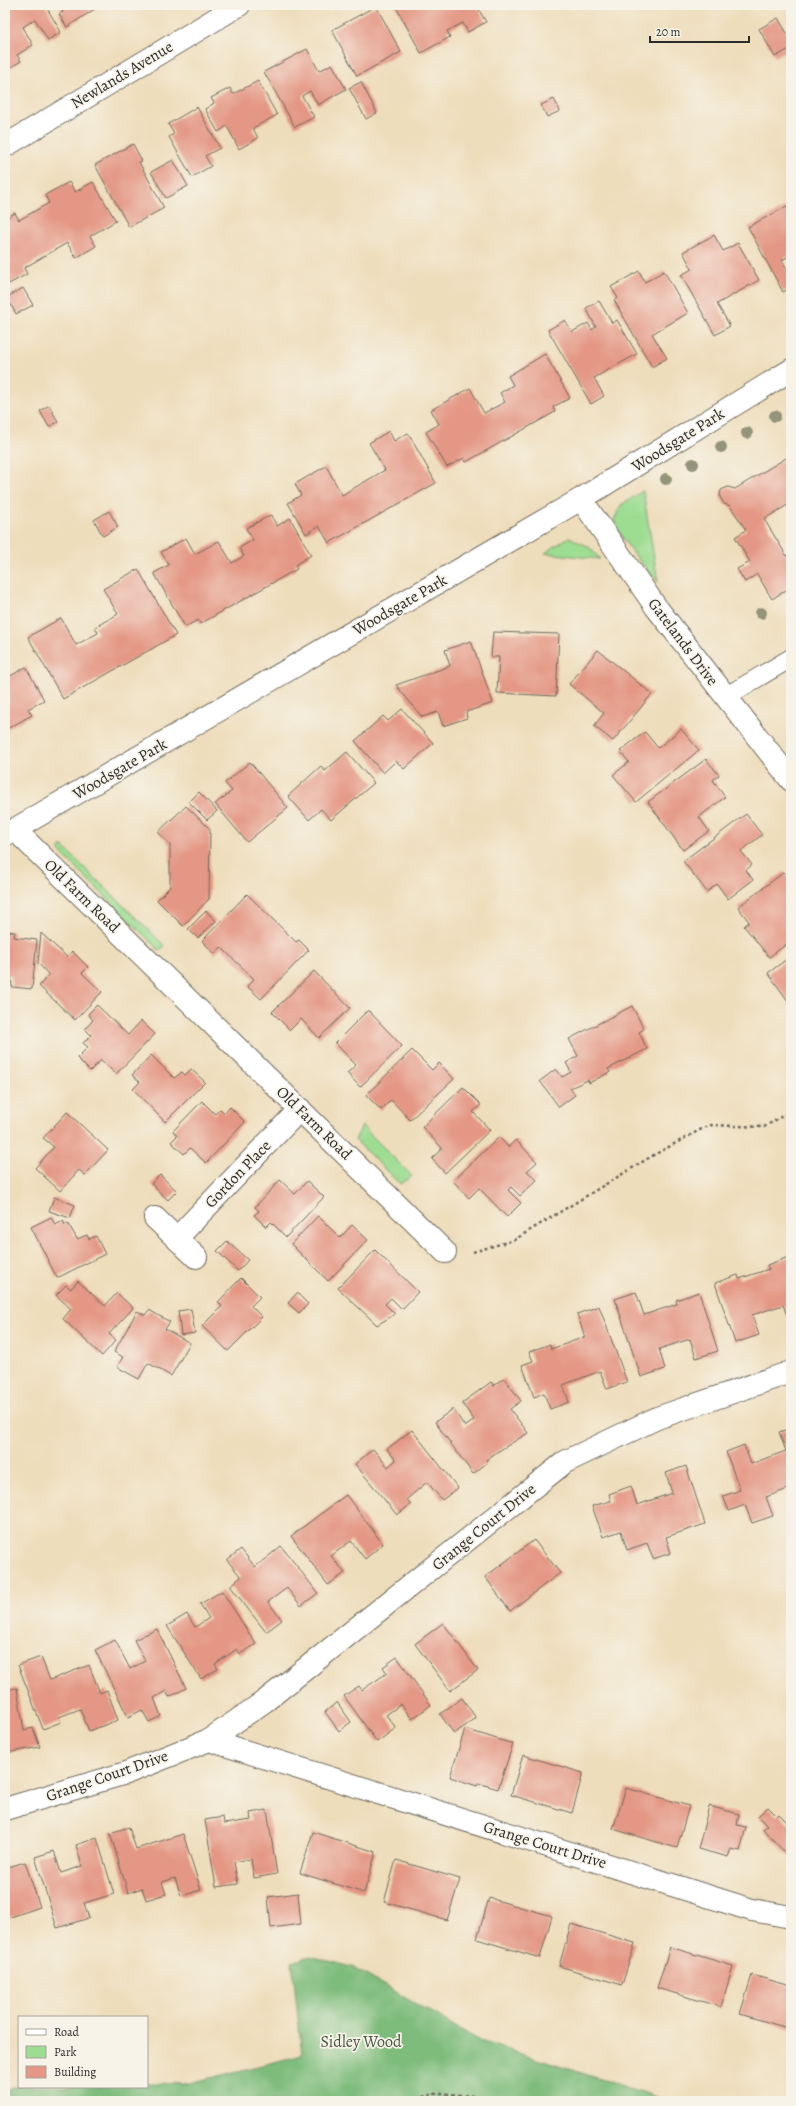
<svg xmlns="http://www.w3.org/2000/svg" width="796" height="2106" font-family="Alegreya,serif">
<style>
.green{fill:#9ddd92;stroke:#64845e}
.forest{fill:#7ebc7c;stroke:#547454}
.building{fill:#e49784}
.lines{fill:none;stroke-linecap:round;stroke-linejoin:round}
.service-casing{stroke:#6f695d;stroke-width:20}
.minor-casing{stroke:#6f695d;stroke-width:24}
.path{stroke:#6f695d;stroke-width:2.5;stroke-dasharray:3 3;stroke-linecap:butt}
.service{stroke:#fff;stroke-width:18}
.minor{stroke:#fff;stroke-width:22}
.tree{fill:#93947a}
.labels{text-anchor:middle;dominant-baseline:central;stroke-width:3.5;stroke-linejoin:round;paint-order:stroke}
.street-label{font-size:16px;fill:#2b2b2b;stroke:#f7f3e8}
.park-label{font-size:16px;fill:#485845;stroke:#f7f3e8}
</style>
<rect width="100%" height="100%" fill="#f7f3e8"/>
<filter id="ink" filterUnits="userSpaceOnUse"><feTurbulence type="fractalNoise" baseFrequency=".025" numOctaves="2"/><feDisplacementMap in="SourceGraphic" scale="8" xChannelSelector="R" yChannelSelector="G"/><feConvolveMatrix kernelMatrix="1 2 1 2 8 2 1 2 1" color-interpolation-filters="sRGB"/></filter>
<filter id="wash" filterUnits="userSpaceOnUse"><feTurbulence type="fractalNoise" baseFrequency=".012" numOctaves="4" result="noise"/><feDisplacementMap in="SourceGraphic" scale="16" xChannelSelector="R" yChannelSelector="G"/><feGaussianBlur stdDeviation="0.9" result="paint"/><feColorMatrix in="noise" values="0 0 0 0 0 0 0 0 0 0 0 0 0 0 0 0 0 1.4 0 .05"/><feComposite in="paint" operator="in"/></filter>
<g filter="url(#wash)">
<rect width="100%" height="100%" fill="#edb"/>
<path class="green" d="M 643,491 L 658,582 C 641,562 623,544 614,520 L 621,505 Z
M 569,537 L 589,547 L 600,559 L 545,553 Z
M 62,846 L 165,946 L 160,951 L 59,851 Z
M 362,1126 L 412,1176 L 400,1184 L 355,1140 Z"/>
<path class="forest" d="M 310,1956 L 352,1967 L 480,2041 L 670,2101 L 10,2101 L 7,2090 L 19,2086 L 147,2087 L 147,2083 L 186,2084 L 302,2055 L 292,1962 Z"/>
<g id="blocks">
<path class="building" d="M 5,5 L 45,5 L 61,32 L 48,40 L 35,19 L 23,27 L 33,45 L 17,55 L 21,61 L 5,71 Z
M 59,5 L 101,5 L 67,27 L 59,14 L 63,12 Z
M 395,5 L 476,5 L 486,22 L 468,32 L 463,23 L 447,31 L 450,37 L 421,53 Z
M 376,6 L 401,52 L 357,76 L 332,30 Z
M 778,18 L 791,40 L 791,48 L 775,57 L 759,29 Z
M 307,49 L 319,71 L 332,64 L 346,89 L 318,105 L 310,91 L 302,96 L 314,117 L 295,127 L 264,72 Z
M 258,81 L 277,115 L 253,128 L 258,138 L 239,149 L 227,126 L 218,132 L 205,109 L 214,103 L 211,98 L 230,88 L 233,94 Z
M 361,82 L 377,113 L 366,119 L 349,88 Z
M 554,99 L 560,111 L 547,117 L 541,105 Z
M 197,107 L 220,148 L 205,156 L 211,166 L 192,177 L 169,137 L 174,134 L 168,124 Z
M 133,144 L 142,161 L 139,162 L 164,208 L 129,227 L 95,165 Z
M 173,160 L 188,186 L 166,198 L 151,172 Z
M 69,182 L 75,192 L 93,182 L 116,221 L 90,236 L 96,246 L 76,258 L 67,243 L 24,268 L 27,274 L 9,284 L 5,277 L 5,219 L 15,213 L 19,220 L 49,203 L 45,195 Z
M 791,204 L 791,255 L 782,260 L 791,277 L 791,288 L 783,292 L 748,227 Z
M 714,235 L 723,251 L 738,243 L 759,280 L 717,304 L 730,326 L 715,335 L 681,275 L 692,269 L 683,252 Z
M 639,271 L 645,282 L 664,271 L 688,313 L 652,334 L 667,358 L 652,367 L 614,300 L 618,298 L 611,287 Z
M 23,288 L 33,305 L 16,314 L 7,297 Z
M 599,301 L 612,323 L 617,320 L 637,354 L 594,378 L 604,396 L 591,404 L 548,330 L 565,320 L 572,332 L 588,323 L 592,330 L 596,327 L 586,308 Z
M 545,354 L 570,398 L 553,407 L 555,412 L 466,462 L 464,458 L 447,467 L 426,432 L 439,424 L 431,410 L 470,388 L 484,413 L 505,402 L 500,393 L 513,385 L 508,376 Z
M 49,405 L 58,422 L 49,427 L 40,411 Z
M 389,431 L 394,441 L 408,433 L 436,483 L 329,543 L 319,526 L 306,534 L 288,503 L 301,495 L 295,484 L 326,466 L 342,495 L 385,470 L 369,443 Z
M 791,455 L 791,503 L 764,519 L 791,563 L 791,587 L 772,599 L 757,574 L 745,582 L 737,569 L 750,562 L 735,537 L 746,530 L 730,506 L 724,504 L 720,497 L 721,490 L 728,487 L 735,489 Z
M 109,511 L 118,527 L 103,536 L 94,520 Z
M 271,515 L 277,526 L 290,518 L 311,555 L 295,565 L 297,569 L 200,624 L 198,620 L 185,627 L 154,573 L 169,565 L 161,552 L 186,538 L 195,554 L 219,541 L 232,563 L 244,556 L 239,548 L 253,540 L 246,528 Z
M 138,569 L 176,635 L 63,699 L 28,637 L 61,618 L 76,645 L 98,633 L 95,627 L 118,614 L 103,589 Z
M 493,632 L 559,634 L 556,696 L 497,693 L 499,657 L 491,657 Z
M 471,641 L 493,703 L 466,712 L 467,718 L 443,726 L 438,712 L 422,717 L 396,685 L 450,666 L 445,650 Z
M 598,650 L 652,694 L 613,741 L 594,726 L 604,713 L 569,684 Z
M 26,667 L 44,700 L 28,709 L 32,715 L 5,730 L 5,679 Z
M 402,709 L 433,743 L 404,769 L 396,761 L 383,773 L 355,741 L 383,716 L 388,721 Z
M 681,729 L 699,750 L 636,802 L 613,775 L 629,762 L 620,751 L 645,732 L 658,748 Z
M 347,752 L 374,783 L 331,820 L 321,809 L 309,820 L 288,796 L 321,766 L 325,771 Z
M 706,759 L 719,775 L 713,780 L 725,797 L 699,817 L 709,831 L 683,850 L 648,802 Z
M 250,762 L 288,808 L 247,842 L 215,804 L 232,791 L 225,783 Z
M 199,792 L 217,811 L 207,820 L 189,802 Z
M 186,806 L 210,829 L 209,899 L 183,926 L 157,900 L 170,887 L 170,845 L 158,832 Z
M 746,814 L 762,835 L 741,851 L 752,865 L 746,870 L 753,880 L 728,899 L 717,884 L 707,892 L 683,861 Z
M 784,872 L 791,881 L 791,941 L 769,957 L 744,926 L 749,922 L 738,907 Z
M 247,894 L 296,942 L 299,940 L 309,950 L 261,999 L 247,986 L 254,979 L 221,947 L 215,954 L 202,941 Z
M 206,911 L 216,921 L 198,938 L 188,929 Z
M 5,931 L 15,932 L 14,937 L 37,940 L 32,989 L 12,987 L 11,975 L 5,975 Z
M 41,933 L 67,957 L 72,951 L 88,967 L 82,973 L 102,992 L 75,1020 L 39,986 L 49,975 L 38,963 Z
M 791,956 L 791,1005 L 768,973 Z
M 314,971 L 350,1008 L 319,1038 L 301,1019 L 290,1030 L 272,1012 Z
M 97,1005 L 128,1035 L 141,1021 L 155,1034 L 116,1074 L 101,1060 L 90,1071 L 77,1058 L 88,1047 L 83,1043 L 91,1035 L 85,1029 L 93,1020 L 88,1014 Z
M 632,1006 L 644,1029 L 639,1032 L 647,1049 L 608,1069 L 610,1072 L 589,1083 L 588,1080 L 570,1088 L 575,1095 L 559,1107 L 540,1081 L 556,1069 L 562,1077 L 571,1072 L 566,1063 L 578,1056 L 569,1039 Z
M 368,1010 L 402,1046 L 360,1087 L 347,1073 L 356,1065 L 335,1043 Z
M 412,1050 L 432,1070 L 439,1063 L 454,1079 L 410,1120 L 391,1100 L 381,1110 L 366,1095 Z
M 151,1055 L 174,1078 L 182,1072 L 185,1075 L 191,1069 L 205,1082 L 165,1122 L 133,1089 L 140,1082 L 132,1075 Z
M 463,1087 L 481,1105 L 473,1112 L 490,1130 L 445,1173 L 432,1159 L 442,1148 L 422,1127 Z
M 202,1101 L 215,1114 L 220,1109 L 225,1113 L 230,1107 L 245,1122 L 206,1163 L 190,1148 L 184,1154 L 171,1142 L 177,1136 L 173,1131 Z
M 67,1112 L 108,1150 L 85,1175 L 79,1170 L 60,1191 L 35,1168 L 54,1147 L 43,1138 Z
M 499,1137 L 508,1147 L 516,1140 L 537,1162 L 527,1171 L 537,1180 L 520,1196 L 511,1187 L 508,1190 L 521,1203 L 507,1217 L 479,1188 L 469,1198 L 453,1181 Z
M 160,1175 L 177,1191 L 168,1200 L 151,1184 Z
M 280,1180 L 295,1194 L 307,1181 L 324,1197 L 286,1237 L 271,1222 L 266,1227 L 254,1215 L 259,1211 L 255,1207 Z
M 54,1197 L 75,1205 L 70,1218 L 49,1211 Z
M 318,1216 L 340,1238 L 352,1225 L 368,1240 L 328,1281 L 291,1244 Z
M 51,1217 L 55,1225 L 63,1221 L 65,1225 L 68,1223 L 77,1239 L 87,1235 L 89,1239 L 96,1236 L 105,1254 L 57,1278 L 31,1227 Z
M 227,1241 L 248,1260 L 238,1271 L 217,1251 Z
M 375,1250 L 418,1292 L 402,1309 L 391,1298 L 385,1304 L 395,1314 L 377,1325 L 338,1288 Z
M 791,1256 L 791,1325 L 783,1305 L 752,1315 L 759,1335 L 735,1343 L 715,1283 L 738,1275 L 739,1279 L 769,1269 L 767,1265 Z
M 241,1278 L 260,1297 L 251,1306 L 262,1317 L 228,1351 L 202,1326 L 222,1306 L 218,1302 Z
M 78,1281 L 105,1306 L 117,1293 L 133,1308 L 109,1334 L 116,1340 L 102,1356 L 63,1319 L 71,1309 L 56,1295 L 66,1285 L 71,1289 Z
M 636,1292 L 644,1315 L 677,1304 L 676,1300 L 699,1292 L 718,1351 L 696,1358 L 690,1339 L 659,1349 L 665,1369 L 641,1377 L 615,1299 Z
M 297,1293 L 308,1304 L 299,1313 L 288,1303 Z
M 599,1306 L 627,1382 L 607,1389 L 600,1371 L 563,1385 L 569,1402 L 550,1409 L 544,1393 L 534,1397 L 522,1365 L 533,1361 L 529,1352 L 550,1344 L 551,1349 L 585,1337 L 577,1314 Z
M 191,1309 L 195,1333 L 181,1335 L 178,1311 Z
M 149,1310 L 170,1322 L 165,1329 L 190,1343 L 171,1376 L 148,1363 L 139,1379 L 117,1367 L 123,1357 L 114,1352 L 137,1311 L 145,1315 Z
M 504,1378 L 521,1401 L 510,1409 L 528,1433 L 497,1452 L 486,1460 L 488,1462 L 473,1474 L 435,1422 L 453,1409 L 465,1427 L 474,1420 L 462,1403 L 491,1382 L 494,1386 Z
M 791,1428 L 791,1488 L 766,1497 L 773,1516 L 752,1523 L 745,1505 L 729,1511 L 723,1496 L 740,1490 L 726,1452 L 744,1445 L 751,1464 L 769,1457 L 786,1451 L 779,1432 Z
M 412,1430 L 458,1488 L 442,1500 L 427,1482 L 407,1499 L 411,1504 L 397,1515 L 355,1464 L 373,1449 L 388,1467 L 396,1460 L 387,1449 Z
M 686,1466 L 705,1524 L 666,1537 L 671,1553 L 653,1559 L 647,1543 L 627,1550 L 621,1531 L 603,1537 L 592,1506 L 611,1501 L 609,1494 L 631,1486 L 637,1505 L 672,1493 L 666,1473 Z
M 346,1495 L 383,1544 L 365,1559 L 351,1541 L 331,1556 L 345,1573 L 328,1585 L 291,1536 Z
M 534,1540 L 560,1573 L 510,1611 L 485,1577 Z
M 281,1546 L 318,1593 L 301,1606 L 287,1588 L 268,1602 L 282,1620 L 266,1632 L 230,1586 L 241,1577 L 227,1560 L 241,1549 L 255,1567 Z
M 222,1591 L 256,1644 L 240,1654 L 237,1649 L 215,1664 L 218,1669 L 201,1679 L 167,1626 L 187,1614 L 195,1627 L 203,1622 L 209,1618 L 200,1604 Z
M 443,1623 L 478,1670 L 450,1691 L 415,1644 Z
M 157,1629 L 186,1688 L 169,1697 L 166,1691 L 154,1698 L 161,1716 L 149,1722 L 142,1710 L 128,1717 L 95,1650 L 115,1640 L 130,1669 L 145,1661 L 134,1640 Z
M 41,1657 L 50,1680 L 89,1665 L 100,1693 L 107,1690 L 118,1720 L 89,1731 L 80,1709 L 59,1717 L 61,1722 L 43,1729 L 18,1665 Z
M 397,1657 L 431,1705 L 412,1719 L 401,1704 L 386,1715 L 396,1728 L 377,1742 L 344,1696 L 359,1686 L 362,1690 L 387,1673 L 383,1667 Z
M 17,1688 L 24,1730 L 33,1728 L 40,1747 L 6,1753 L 5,1690 Z
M 462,1698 L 476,1718 L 454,1734 L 440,1714 Z
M 337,1702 L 351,1722 L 339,1731 L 325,1712 Z
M 465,1729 L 513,1744 L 498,1789 L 478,1783 L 477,1786 L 450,1777 Z
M 523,1755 L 583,1773 L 572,1813 L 511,1795 Z
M 626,1788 L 689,1806 L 677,1848 L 613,1829 Z
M 709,1806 L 739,1814 L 737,1825 L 746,1827 L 740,1851 L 731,1849 L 728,1857 L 698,1849 Z
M 768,1807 L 777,1816 L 779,1814 L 791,1826 L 791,1859 L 763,1829 L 767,1826 L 758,1816 Z
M 267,1810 L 277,1874 L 254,1878 L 251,1859 L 234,1862 L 238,1884 L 216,1887 L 205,1820 L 223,1817 L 224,1824 L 251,1820 L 250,1813 Z
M 129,1827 L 136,1849 L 183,1834 L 201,1890 L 181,1896 L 175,1878 L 162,1882 L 166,1894 L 146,1900 L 142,1888 L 128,1893 L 110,1833 Z
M 313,1832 L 376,1852 L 364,1893 L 300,1873 Z
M 97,1838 L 114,1894 L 84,1903 L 89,1918 L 57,1928 L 35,1857 L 54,1851 L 61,1873 L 82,1866 L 76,1845 Z
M 396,1860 L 460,1879 L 447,1920 L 384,1902 Z
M 25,1862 L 40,1907 L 5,1919 L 5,1868 Z
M 298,1893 L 301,1924 L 271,1928 L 268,1897 Z
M 489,1898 L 552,1916 L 540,1958 L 477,1939 Z
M 571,1924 L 635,1943 L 622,1985 L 559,1966 Z
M 670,1947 L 733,1966 L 721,2007 L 657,1988 Z
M 752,1975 L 791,1986 L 791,2029 L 740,2014 Z"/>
</g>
</g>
<g filter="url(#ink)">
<use href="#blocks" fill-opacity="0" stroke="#6f695d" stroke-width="1"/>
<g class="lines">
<defs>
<path id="service" d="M 725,697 L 791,658"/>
<path id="minor" d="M 5,146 L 239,5
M 581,499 L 656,607 L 791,780
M 15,830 L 445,1252
M 5,835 L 581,499 L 791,370
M 155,1218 L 196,1257
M 177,1238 L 300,1109
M 209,1740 L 752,1910 L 791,1917
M 5,1809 L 126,1773 L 209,1740 L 265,1701 L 565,1462 L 657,1418 L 791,1372"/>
</defs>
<use href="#service" class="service-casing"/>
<use href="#minor" class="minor-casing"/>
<path class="path" d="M 473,1252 L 514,1240 L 652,1156 L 709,1125 L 764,1127 L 791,1111
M 405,2101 L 439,2093 L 528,2101"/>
<use href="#service" class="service"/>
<use href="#minor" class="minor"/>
</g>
<g class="tree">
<circle cx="775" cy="416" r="6"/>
<circle cx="747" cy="433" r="6"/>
<circle cx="721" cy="447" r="6"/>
<circle cx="693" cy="464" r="6"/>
<circle cx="666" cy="479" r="6"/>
<circle cx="761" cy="613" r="6"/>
</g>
</g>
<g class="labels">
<g class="street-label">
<text transform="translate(122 75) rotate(-31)">Newlands Avenue</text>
<text transform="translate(678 440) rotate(-32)">Woodsgate Park</text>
<text transform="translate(400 605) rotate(-30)">Woodsgate Park</text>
<text transform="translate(683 642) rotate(53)">Gatelands Drive</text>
<text transform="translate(120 769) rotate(-30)">Woodsgate Park</text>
<text transform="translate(82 896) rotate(44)">Old Farm Road</text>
<text transform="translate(314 1123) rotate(44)">Old Farm Road</text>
<text transform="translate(238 1174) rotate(-46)">Gordon Place</text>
<text transform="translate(484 1527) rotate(-39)">Grange Court Drive</text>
<text transform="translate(107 1776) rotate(-19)">Grange Court Drive</text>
<text transform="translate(545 1845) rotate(17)">Grange Court Drive</text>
</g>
<g class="park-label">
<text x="361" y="2042">Sidley Wood</text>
</g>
</g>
<rect width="796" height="2106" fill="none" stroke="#f7f3e8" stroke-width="20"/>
<rect x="18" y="2016" width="130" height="72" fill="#f7f3e8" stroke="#a5a39c"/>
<rect x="26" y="2029" width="20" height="6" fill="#ffffff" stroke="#a5a39c"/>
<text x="54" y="2036" font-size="12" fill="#2b2b2b">Road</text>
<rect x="26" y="2046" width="20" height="12" fill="#9ddd92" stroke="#a5a39c"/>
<text x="54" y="2056" font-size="12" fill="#2b2b2b">Park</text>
<rect x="26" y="2066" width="20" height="12" fill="#e49784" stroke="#a5a39c"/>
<text x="54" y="2076" font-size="12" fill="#2b2b2b">Building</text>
<path d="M650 36v6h99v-6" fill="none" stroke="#2b2b2b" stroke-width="2"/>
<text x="656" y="36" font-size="12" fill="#2b2b2b" stroke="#f7f3e8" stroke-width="3" paint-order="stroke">20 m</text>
</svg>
